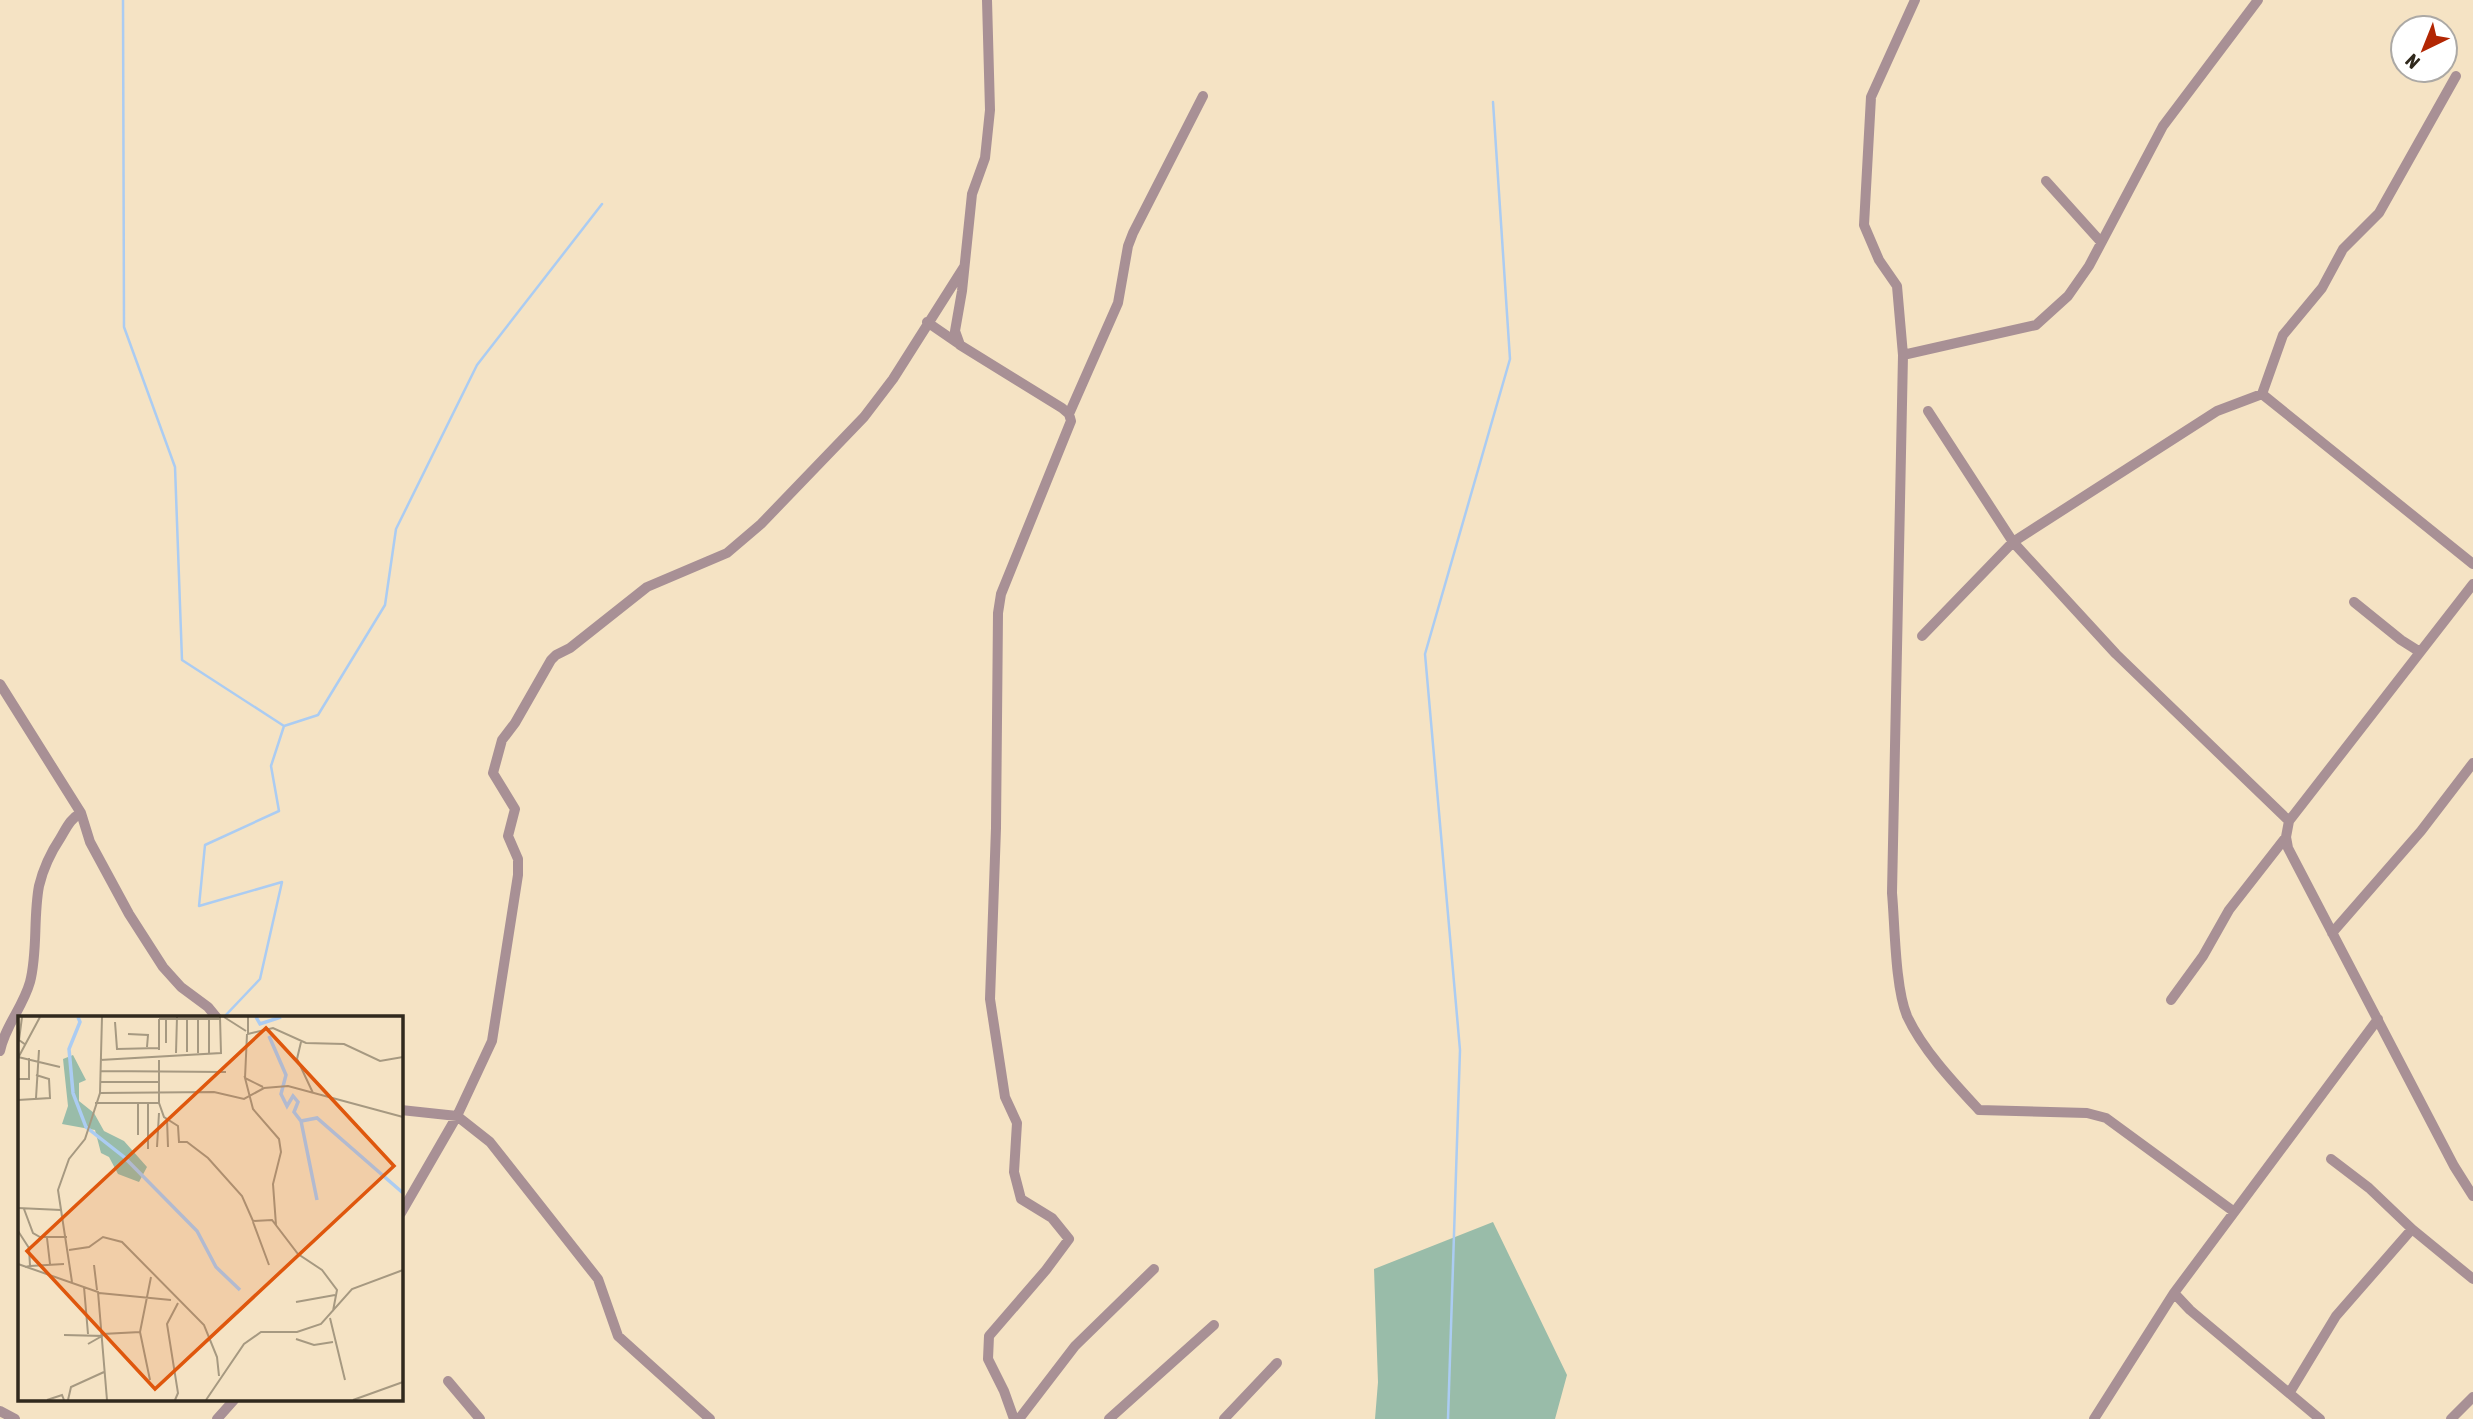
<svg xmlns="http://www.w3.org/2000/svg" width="2473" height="1419" font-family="'Asap Condensed',sans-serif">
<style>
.green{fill:#99bca9}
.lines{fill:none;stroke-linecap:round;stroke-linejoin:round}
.stream{stroke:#abccf2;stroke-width:2.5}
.minor{stroke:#a89095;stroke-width:10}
.inset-river{fill:none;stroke:#abccf2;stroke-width:3.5}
.inset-road{fill:none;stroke:#a69981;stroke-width:2}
.view{fill:#df570d;fill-opacity:0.15;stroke:#df570d;stroke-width:3.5}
.inset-edge{fill:none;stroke:#30291d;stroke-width:3.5}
</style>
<rect width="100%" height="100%" fill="#f5e3c4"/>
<path class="green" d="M 1493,1222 L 1567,1375 L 1555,1419 L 1375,1419 L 1378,1382 L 1374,1269 Z"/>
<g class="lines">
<path class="stream" d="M 123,0 L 124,327 L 175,467 L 182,660 L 284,726 L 271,766 L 279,811 L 205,845 L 199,906 L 282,882 L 260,979 L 223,1018
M 284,726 L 318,715 L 385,605 L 396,529 L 477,365 L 602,204
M 1448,1419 L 1460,1050 L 1425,654 L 1510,359 L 1493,102"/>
<path class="minor" d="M 987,0 L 990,110 L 985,158 L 972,194 L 962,291 L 955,331 L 960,345 L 1062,408 L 1069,414 L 1071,421 L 1001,594 L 998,613 L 996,828 L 990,999 L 1005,1097 L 1017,1123 L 1014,1172 L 1021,1199 L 1052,1218 L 1069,1239 L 1046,1270 L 989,1336 L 988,1359 L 1004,1391 L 1014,1419
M 1915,0 L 1871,97 L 1864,225 L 1879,260 L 1897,286 L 1903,355 L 1892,893 C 1895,926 1895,987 1907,1016 C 1922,1049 1954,1083 1979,1110 L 2087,1113 L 2106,1118 L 2233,1211
M 2046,181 L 2101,242
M 927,322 L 959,344
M 1903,355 L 2036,325 L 2068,296 L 2089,266 L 2163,126 L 2258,0
M 2262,394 L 2283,335 L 2322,288 L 2343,249 L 2379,213 L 2456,76
M 1928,411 L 2013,542 L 2116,654 L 2289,821
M 1069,414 L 1118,303 L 1128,246 L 1133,233 L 1203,96
M 2473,584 L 2289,821 L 2286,837 L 2288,848 L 2454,1166 L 2473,1196
M 2354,602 L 2401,640 L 2420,652
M 1922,636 L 2013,542 L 2217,411 L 2262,394 L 2473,564
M 0,684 L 81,813 L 90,842 L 129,914 L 163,967 L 181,987 L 208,1007 L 217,1018
M 2332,933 L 2421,831 L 2473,763
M 2171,1000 L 2203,956 L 2229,910 L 2286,837
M 0,1051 C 5,1026 23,1007 30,982 C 38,951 33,918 39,886 C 43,869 51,852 61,837 C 67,827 70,819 81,813
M 401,1110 L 457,1116 L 490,1142 L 598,1279 L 618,1336 L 710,1419
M 2331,1159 L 2369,1188 L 2412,1229 L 2473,1279
M 401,1213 L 457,1116 L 492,1041 L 518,875 L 518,859 L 508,836 L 515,809 L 493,773 L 502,740 L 515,723 L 551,660 L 556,655 L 570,648 L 647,587 L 727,553 L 761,524 L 864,417 L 893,379 L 964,267
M 2174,1293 L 2190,1310 L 2320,1419
M 448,1381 L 480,1419
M 2290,1392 L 2336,1316 L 2412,1229
M 0,1411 L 15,1419
M 217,1419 L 234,1400
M 1019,1419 L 1075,1346 L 1154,1269
M 1109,1419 L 1214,1325
M 1224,1419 L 1277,1363
M 2094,1419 L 2174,1293 L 2378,1019
M 2451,1419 L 2473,1397"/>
</g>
<g transform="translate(18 1016)">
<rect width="385" height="385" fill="#f5e3c4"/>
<path d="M 55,39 L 68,64 L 61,67 L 61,85 L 76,97 L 86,115 L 106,125 L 129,151 L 121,166 L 100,158 L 91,141 L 83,137 L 77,114 L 44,108 L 50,90 L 45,43 Z" fill="#99bca9"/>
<path class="inset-river" d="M 60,1 L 62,6 L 51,33 L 55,77 L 68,111 L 106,141 L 179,215 L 198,251 L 222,274M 238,1 L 242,8 L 263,1M 251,20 L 268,59 L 263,78 L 269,90 L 275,80 L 280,86 L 276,96 L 283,105 L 299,102 L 385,177M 283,105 L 299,184"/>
<path class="inset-road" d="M 4,1 L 1,24 L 8,29M 206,1 L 228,15M 230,1 L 230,18 L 255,12 L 288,27 L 326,28 L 362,45 L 385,41M 141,3 L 202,3M 169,3 L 169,36M 191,3 L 191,37M 180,4 L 180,37M 97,6 L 99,33 L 141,32M 110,18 L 130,19 L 129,31M 283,26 L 279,43 L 295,77M 148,27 L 148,3M 141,34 L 141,3M 158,37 L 159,1M 0,41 L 42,51M 0,42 L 22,1M 82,44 L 203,37 L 202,1M 82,55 L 208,56M 227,62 L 229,18M 0,63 L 11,63 L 11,42M 82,66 L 141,66M 245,71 L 227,62 L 235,93 L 261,123 L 263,136 L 255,168 L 258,209M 82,77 L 196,76 L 226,83 L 246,72 L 270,70 L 385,101M 18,82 L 21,34M 0,84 L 32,82 L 31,63 L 18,59M 77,87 L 141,87 L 146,101 L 160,110 L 161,126 L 169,126 L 190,142 L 224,180 L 235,205 L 254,204 L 280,238 L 304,254 L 319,274 L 315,295M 120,87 L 120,119M 141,87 L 141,44M 149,103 L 150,131M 139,131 L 141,97M 130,133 L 130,87M 0,192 L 43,194M 6,193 L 15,217 L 22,221 L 49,221M 235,206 L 251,249M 0,215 L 11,232 L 12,250 L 7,251M 29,222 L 32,248M 51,234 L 71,231 L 85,221 L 104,226 L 186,309 L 199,341 L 201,360M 0,248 L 80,276 L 89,384M 76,249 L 79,274M 12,250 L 46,248M 54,266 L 40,174 L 51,143 L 67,123 L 82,77 L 84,1M 66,271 L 70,318M 81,277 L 153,284M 278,286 L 317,279M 312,302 L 327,364M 122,316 L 132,364M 84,318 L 122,316 L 133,261M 46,319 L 84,320 L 70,328M 278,323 L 296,329 L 315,326M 29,384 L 44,379 L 46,384M 50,384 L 53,371 L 86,356M 157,384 L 160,377 L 149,308 L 160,287M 188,384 L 226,328 L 243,316 L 279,316 L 303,308 L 334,273 L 385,254M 335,384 L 385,366"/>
<path class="view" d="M 248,12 L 376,150 L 137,373 L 9,235 Z"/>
<rect width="385" height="385" class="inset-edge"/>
</g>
<g transform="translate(2424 49) rotate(223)"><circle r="33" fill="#ffffff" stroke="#aca9a5" stroke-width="2"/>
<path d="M0-5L12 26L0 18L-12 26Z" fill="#b22603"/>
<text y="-10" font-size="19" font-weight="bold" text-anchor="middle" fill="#30291d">N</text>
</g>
</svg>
